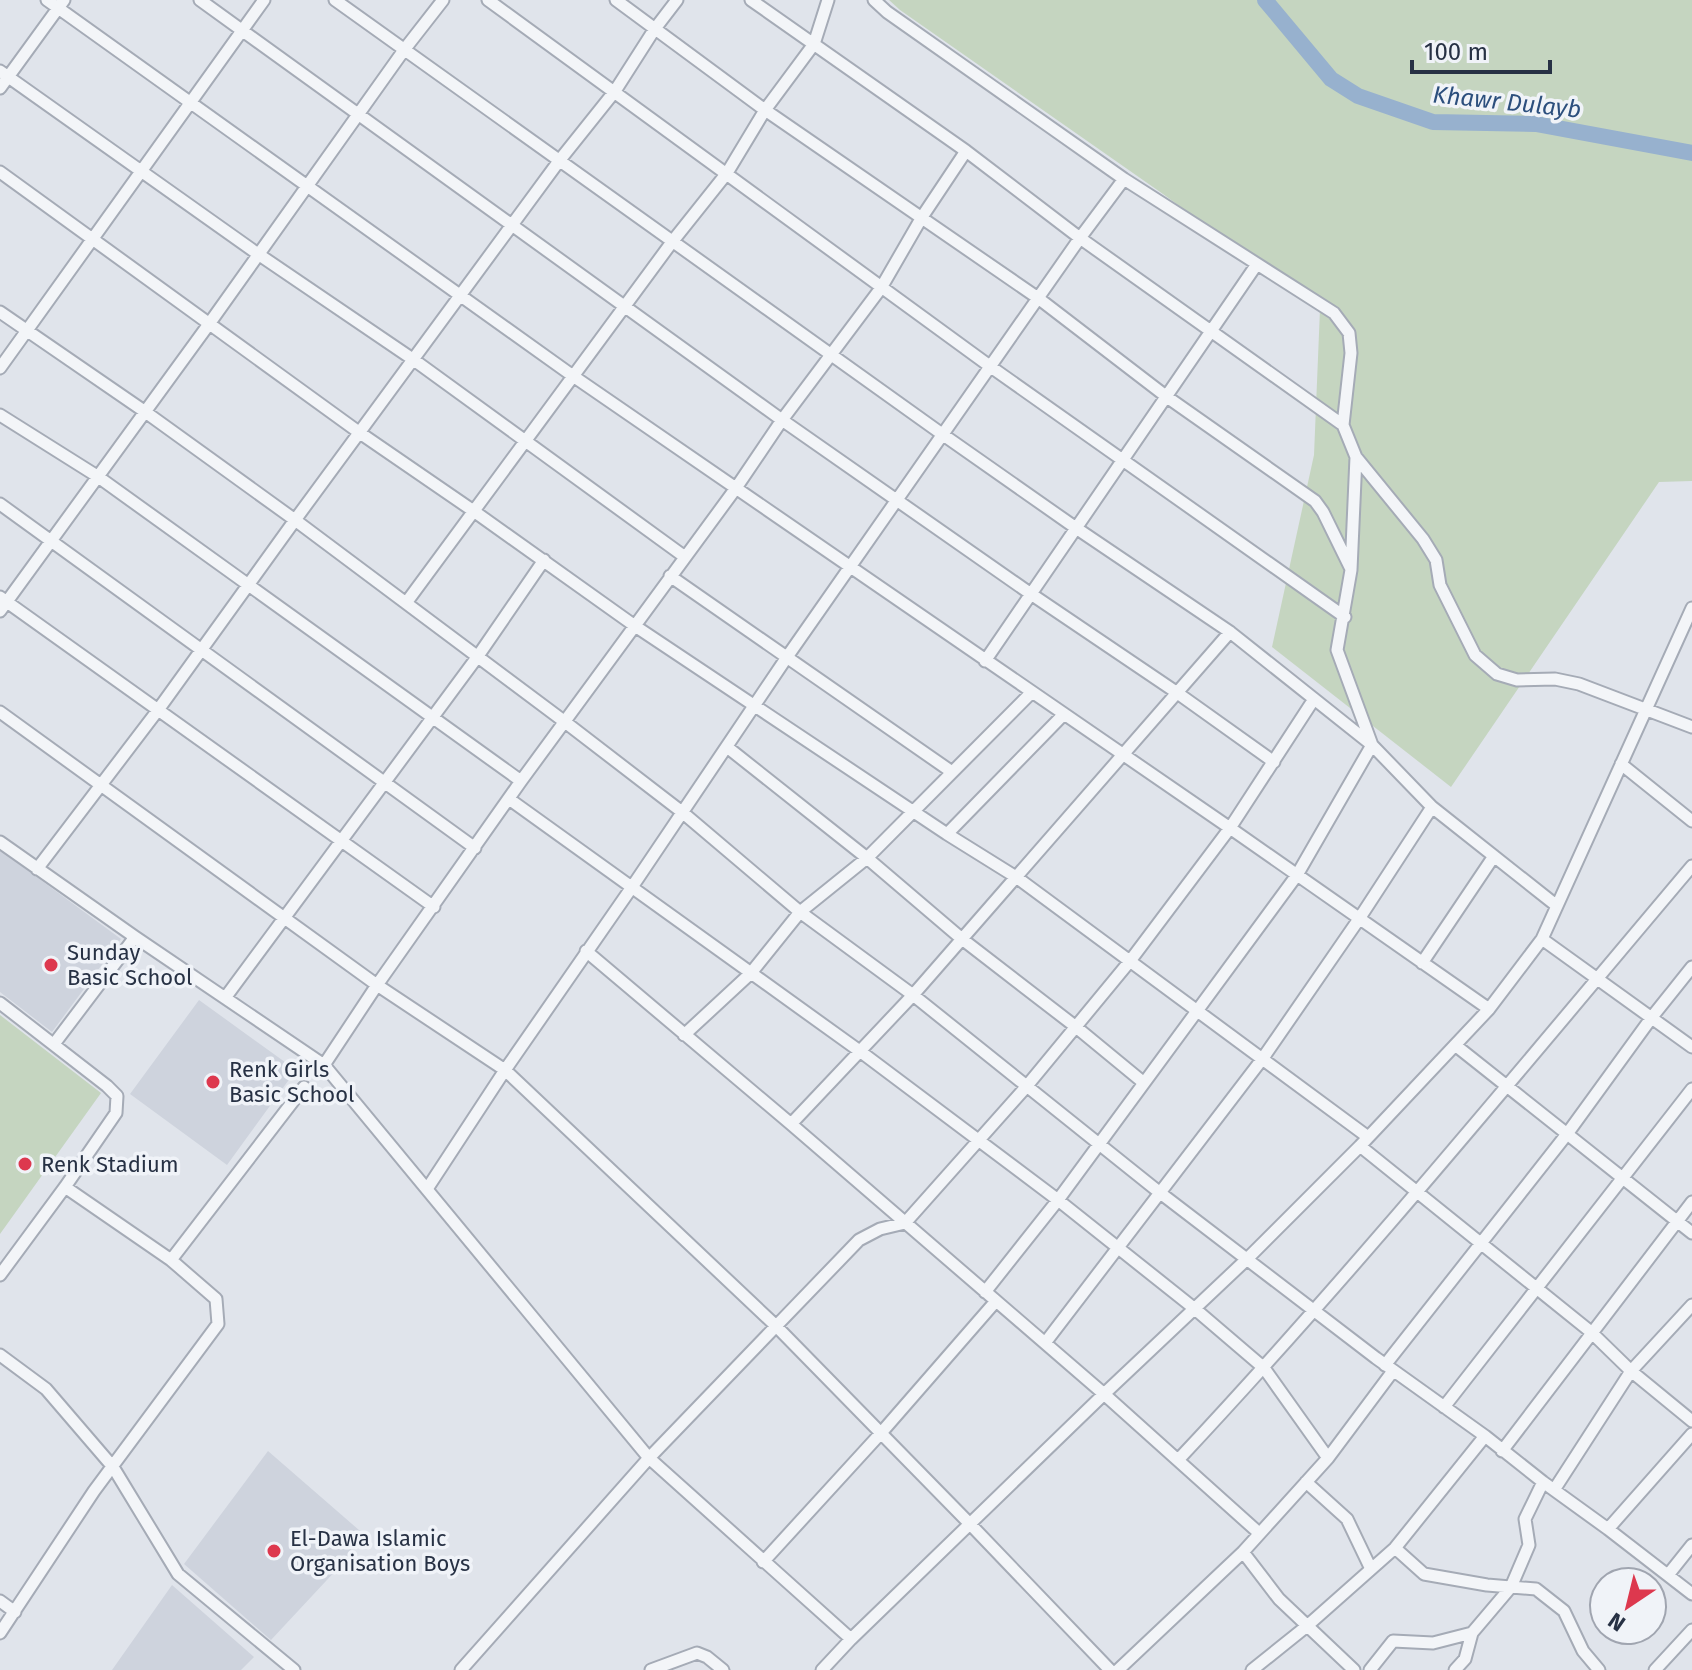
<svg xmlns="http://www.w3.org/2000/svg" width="1692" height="1670" font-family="'Fira Sans',sans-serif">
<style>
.built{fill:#ced3dd}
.green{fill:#c5d5c0}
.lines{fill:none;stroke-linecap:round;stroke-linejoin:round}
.river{stroke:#97b1ce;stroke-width:16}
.minor-casing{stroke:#a5abb6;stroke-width:15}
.minor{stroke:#f3f5f8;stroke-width:11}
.poi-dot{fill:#dd384e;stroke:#f0f3f8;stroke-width:3}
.labels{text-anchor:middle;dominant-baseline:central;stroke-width:7;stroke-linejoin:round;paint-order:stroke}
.poi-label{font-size:22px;fill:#273144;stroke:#f0f3f8;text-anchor:start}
.water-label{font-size:24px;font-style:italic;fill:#2c4f7d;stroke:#f0f3f8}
</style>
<rect width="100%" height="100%" fill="#e0e4eb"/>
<path class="built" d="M 0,850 L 121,939 L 52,1032 L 0,992 Z
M 199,1000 L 296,1070 L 227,1165 L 130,1094 Z
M 268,1451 L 367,1537 L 271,1640 L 184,1564 Z
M 172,1585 L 254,1657 L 241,1670 L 112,1670 Z"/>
<path class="green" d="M 889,0 L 1692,0 L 1692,481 L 1659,482 L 1451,787 L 1272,647 L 1314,455 L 1320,309 L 1163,194 L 900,10 Z
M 0,1015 L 101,1093 L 0,1234 Z"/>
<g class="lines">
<path class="river" d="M 1265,0 L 1331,79 L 1358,96 L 1433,122 L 1536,124 L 1692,153"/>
<defs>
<path id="minor" d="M 47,0 L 573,376 L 1230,828 L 1489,1009
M 200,0 L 782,420 L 1031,594 L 1176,692 L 1274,762
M 335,0 L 942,434 L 1076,528 L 1230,632 L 1372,745 L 1432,807 L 1557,906
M 488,0 L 991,367 L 1345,617
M 616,0 L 765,110 L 1038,298 L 1167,397 L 1315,501 L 1323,512 L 1350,567
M 751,0 L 966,151 L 1080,238 L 1343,425 L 1356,457 L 1351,570 L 1337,650 L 1372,745 L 1297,875 L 1058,1200 L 985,1292
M 874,0 L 887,12 L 1124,179 L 1334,313 L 1349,333 L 1351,353 L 1343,425
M 0,71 L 258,254 L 414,360 L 685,557
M 0,88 L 64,0
M 0,172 L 360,433 L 475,512 L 635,626 L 947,834 L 1016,877 L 1368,1137
M 0,312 L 144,411 L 295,520 L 565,722 L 682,812 L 800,912 L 913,995 L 1159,1192 L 1376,1358 L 1485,1436 L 1543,1482 L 1608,1529 L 1692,1594
M 0,368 L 264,0
M 0,415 L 97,476 L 521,781
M 1356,457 L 1423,539 L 1436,560 L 1440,585 L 1475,655 L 1497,674 L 1517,680 L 1555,679 L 1579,684 L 1692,727
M 0,504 L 475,848
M 670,576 L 952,772
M 0,597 L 434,907
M 406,603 L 672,242 L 727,173 L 765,110 L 814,44 L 828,0
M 0,611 L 209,324 L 404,50 L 443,0
M 985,661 L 1257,264
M 0,712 L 377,985 L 505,1070 L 775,1325 L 970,1524 L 1110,1670
M 727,747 L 867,858 L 962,939 L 1076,1027 L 1144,1083
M 1621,764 L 1692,821
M 509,799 L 861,1052 L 1058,1200 L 1195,1309 L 1264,1368 L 1328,1458
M 947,834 L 1063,715
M 0,842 L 135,937 L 324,1065 L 649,1458 L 851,1639 L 822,1670
M 37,869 L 158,710 L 295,520 L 559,161 L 615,91 L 654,30 L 677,0
M 1542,939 L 1692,1047
M 586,951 L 791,1124 L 1104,1394 L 1259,1533
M 1422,963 L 1494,856
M 225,998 L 478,656 L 544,560
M 0,1003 L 107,1086 L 117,1096 L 116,1113 L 65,1187 L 0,1275
M 684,1035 L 751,973 L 800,912 L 867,858 L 1031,693
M 54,1044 L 135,937
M 1455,1045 L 1692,1233
M 324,1065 L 377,985 L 521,781 L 736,488 L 782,420 L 881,288 L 922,217 L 966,151
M 791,1124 L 913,995 L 1230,632
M 1360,1146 L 1591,1332 L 1631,1371 L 1692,1421
M 65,1187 L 171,1260
M 427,1189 L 505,1070 L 632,887 L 787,657 L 1080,238 L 1124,179
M 1045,1343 L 1263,1058 L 1359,919 L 1432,807
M 0,1355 L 46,1389 L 113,1467 L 178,1574 L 294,1670
M 1385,1365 L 1567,1134 L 1652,1017 L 1692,967
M 1444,1407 L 1692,1089
M 1502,1451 L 1692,1202
M 1178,1460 C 1357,1269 1523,1066 1692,866
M 1306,1482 L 1347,1519 L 1371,1569
M 1554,1490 L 1631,1371 L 1692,1305
M 1608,1529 L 1692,1434
M 1395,1548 L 1424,1574 L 1487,1585 L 1536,1589 L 1564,1611 L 1583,1651 L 1599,1670
M 1243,1552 L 1279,1599 L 1354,1670
M 763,1562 L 881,1433 L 996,1301
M 1668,1575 L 1692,1545
M 0,1601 L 15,1612
M 0,1633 L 94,1491 L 218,1324 L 216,1299 L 171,1260 L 304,1087
M 851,1639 L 1104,1394 L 1247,1259 L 1360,1146 L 1489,1009 L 1542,939 L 1692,608
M 461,1670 L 649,1458 L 859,1240 L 880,1229 L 905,1223 L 1026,1087 L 1130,961 L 1230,828 L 1314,699
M 651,1670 L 697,1653 L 707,1657 L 723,1670
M 1118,1670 L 1243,1552 L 1328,1458 L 1393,1371
M 1252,1670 L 1307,1626 L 1395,1548 L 1485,1436
M 1370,1670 L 1393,1641 L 1433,1643 L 1472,1633
M 1455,1670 L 1465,1659 L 1472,1633 L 1511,1587 L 1529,1545 L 1525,1519 L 1543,1482
M 1655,1670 L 1692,1630"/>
</defs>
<use href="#minor" class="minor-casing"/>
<use href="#minor" class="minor"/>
</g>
<g class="poi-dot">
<circle cx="51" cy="965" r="8"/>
<circle cx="213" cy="1082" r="8"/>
<circle cx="25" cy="1164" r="8"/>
<circle cx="274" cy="1551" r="8"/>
</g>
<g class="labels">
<g class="poi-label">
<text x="67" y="952">Sunday<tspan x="67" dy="25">Basic School</tspan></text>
<text x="229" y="1069">Renk Girls<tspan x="229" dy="25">Basic School</tspan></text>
<text x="41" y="1164">Renk Stadium</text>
<text x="290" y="1538">El-Dawa Islamic<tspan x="290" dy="25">Organisation Boys</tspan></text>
</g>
<g class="water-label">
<text transform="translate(1507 102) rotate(6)">Khawr Dulayb</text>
</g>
</g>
<g transform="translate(1628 1606) rotate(215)"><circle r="38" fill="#f0f3f8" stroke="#a0a5b0" stroke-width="2"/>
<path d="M0-6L14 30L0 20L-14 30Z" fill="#dd384e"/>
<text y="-12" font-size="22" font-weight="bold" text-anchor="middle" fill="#273144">N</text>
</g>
<path d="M1412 60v12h138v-12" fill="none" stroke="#273144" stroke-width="4"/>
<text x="1424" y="60" font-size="24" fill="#273144" stroke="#f0f3f8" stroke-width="6" paint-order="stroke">100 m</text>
</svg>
